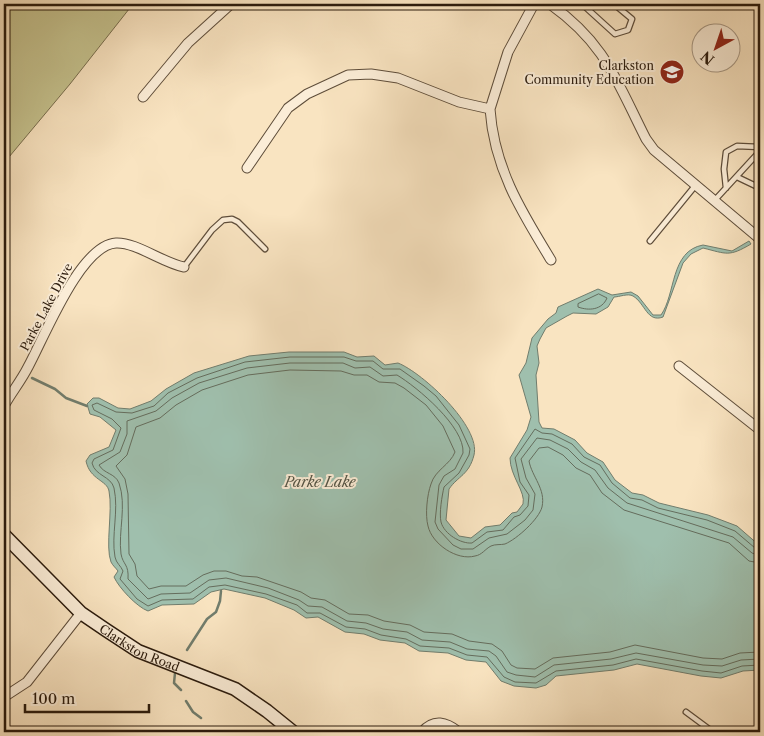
<svg xmlns="http://www.w3.org/2000/svg" width="764" height="736" font-family="'Libre Caslon Text',serif">
<style>
.green{fill:#c5c28e;stroke:#786e4e}
.water{fill:#9fbfad;stroke:#717d6d}
.lines{fill:none;stroke-linecap:round;stroke-linejoin:round}
.shore{stroke:#656d5d;stroke-width:1}
.stream{stroke:#717d6d;stroke-width:2.5}
.lane-casing{stroke:#5e4d3a;stroke-width:7}
.street-casing{stroke:#5e4d3a;stroke-width:11}
.secondary-casing{stroke:#2b1b0d;stroke-width:15}
.lane{stroke:#fbedd7;stroke-width:4.5}
.street{stroke:#fbedd7;stroke-width:9}
.secondary{stroke:#fbedd7;stroke-width:12}
.labels{text-anchor:middle;dominant-baseline:central;stroke-width:4;stroke-linejoin:round;paint-order:stroke}
.poi-label{font-size:12px;fill:#2b1b0d;stroke:#fbedd7;text-anchor:end}
.street-label{font-size:12px;fill:#2b1b0d;stroke:#fbedd7}
.water-label{font-size:14px;font-style:italic;fill:#545445;stroke:#fbedd7}
</style>
<rect width="100%" height="100%" fill="#f9e4c1"/>
<filter id="stains"><feTurbulence type="fractalNoise" baseFrequency=".004" numOctaves="4"/><feColorMatrix values="0 0 0 0 .2 0 0 0 0 .09 0 0 0 0 .02 0 0 0 .5 -.17"/></filter>
<radialGradient id="worn" r=".72"><stop offset=".6" stop-color="#630" stop-opacity="0"/><stop offset="1" stop-color="#630" stop-opacity=".3"/></radialGradient>
<path class="green" d="M 4,4 L 133,4 L 70,84 L 4,163 Z"/>
<path class="water" d="M 749,241 L 751,244 C 729,257 727,254 703,248 L 691,254 L 683,263 L 663,317 C 647,323 645,303 633,296 C 628,293 619,297 614,297 L 608,307 L 596,314 L 573,313 L 567,316 L 546,328 L 540,339 L 537,346 L 539,363 L 536,375 L 539,422 L 542,428 L 554,429 L 575,440 L 587,453 L 603,462 L 615,480 L 632,493 L 643,495 L 659,503 L 708,515 L 737,526 L 760,546 L 760,670 L 743,671 L 721,678 L 701,676 L 637,664 L 614,670 L 556,676 L 546,685 L 536,688 L 514,686 L 501,681 L 486,662 L 466,660 L 448,653 L 419,651 L 405,643 L 380,640 L 364,634 L 345,632 L 318,617 L 306,618 L 294,610 L 265,598 L 224,589 L 211,592 L 194,604 L 162,605 L 148,611 C 137,607 119,588 114,577 L 118,571 C 116,568 113,566 111,562 C 105,546 113,511 109,491 C 107,480 90,480 86,461 L 90,455 L 109,447 L 116,430 L 100,417 L 90,414 L 87,404 L 93,398 L 99,398 L 118,408 L 130,409 L 151,401 L 166,389 L 194,373 L 249,356 L 289,352 L 344,352 L 357,357 L 374,356 L 385,365 L 398,363 C 423,373 481,427 474,455 C 469,475 458,476 449,489 L 446,520 L 459,536 L 471,538 L 485,527 L 500,525 L 512,513 L 517,512 L 523,504 C 526,492 510,476 510,458 L 527,430 L 531,417 L 519,375 L 526,363 L 532,338 L 548,319 L 556,313 L 558,307 L 598,289 L 612,295 L 631,292 L 638,296 L 653,315 L 661,315 C 676,294 670,251 703,245 L 732,251 Z"/>
<g class="lines">
<path class="shore" d="M 599,294 L 607,298 C 602,310 589,311 578,307 L 578,304 Z
M 760,549 L 755,548 L 735,531 L 707,520 L 658,508 L 642,500 L 630,498 L 612,483 L 600,465 L 584,457 L 572,444 L 552,434 L 542,433 L 535,429 L 515,458 L 520,482 L 529,495 L 528,506 L 520,515 L 514,517 L 503,530 L 487,532 L 472,543 C 461,544 444,534 441,522 C 439,513 442,496 444,487 L 459,473 L 469,455 L 470,449 L 459,425 L 436,396 L 424,386 L 400,369 L 383,369 L 373,361 L 356,361 L 344,357 L 290,357 L 245,362 L 197,378 L 168,393 L 154,406 L 132,413 L 116,412 L 97,403 L 92,405 L 94,410 L 112,419 L 121,428 L 113,450 L 94,459 L 92,463 C 95,476 111,476 114,488 C 119,511 111,535 115,557 C 116,563 121,566 123,571 L 120,579 L 137,599 L 148,606 L 162,600 L 193,599 L 209,587 L 225,585 L 266,594 L 297,605 L 307,613 L 320,613 L 346,627 L 365,629 L 381,635 L 406,639 L 420,646 L 449,648 L 467,655 L 487,657 L 504,677 L 515,682 L 536,683 L 556,671 L 613,665 L 636,659 L 702,671 L 721,673 L 742,666 L 760,665
M 760,556 L 752,553 L 733,537 L 627,503 L 608,488 L 595,470 L 581,462 L 568,449 L 550,440 L 537,438 L 521,459 L 526,478 L 535,494 L 533,510 L 525,520 L 507,534 L 489,538 L 473,549 L 461,549 L 453,545 L 438,529 L 435,522 L 439,485 L 444,476 L 455,469 L 463,453 C 465,427 417,387 397,375 L 383,376 L 370,367 L 355,368 L 343,363 L 290,363 L 247,368 L 199,383 L 172,398 L 156,411 L 127,421 L 127,434 L 120,452 L 99,465 C 104,474 115,473 119,483 C 127,506 118,531 121,554 C 123,565 129,564 128,579 L 148,599 L 161,594 L 190,593 L 209,580 L 226,578 L 268,588 L 299,600 L 308,606 L 322,607 L 347,621 L 366,623 L 383,629 L 407,632 L 422,640 L 450,642 L 467,649 L 489,651 L 496,656 L 507,672 L 516,675 L 535,677 L 554,665 L 611,659 L 636,653 L 703,665 L 722,666 L 741,660 L 760,659
M 760,563 L 749,561 L 729,543 L 624,510 L 602,493 L 590,475 L 576,468 L 563,455 L 548,447 L 539,448 L 529,461 C 532,477 546,489 542,507 C 539,519 517,539 505,544 C 501,545 495,544 491,546 C 485,549 482,555 475,556 C 457,561 432,544 428,526 C 425,515 427,495 431,484 C 435,470 450,465 455,452 L 443,426 L 426,405 L 404,388 L 395,383 L 379,382 L 367,375 L 354,375 L 341,371 L 290,370 L 248,375 L 202,390 L 176,405 L 160,418 L 136,427 L 127,455 L 116,466 L 125,479 L 128,494 L 129,554 L 135,564 L 137,576 L 149,589 L 161,586 L 186,586 L 203,575 L 214,571 L 226,571 L 242,576 L 257,577 L 301,592 L 311,598 L 325,600 L 349,614 L 368,615 L 384,621 L 410,625 L 424,632 L 452,634 L 469,641 L 492,644 L 502,651 L 511,665 L 517,668 L 535,669 L 553,658 L 610,652 L 635,645 L 703,658 L 722,659 L 740,653 L 760,652"/>
<path class="stream" d="M 32,378 L 55,389 L 66,398 L 87,406
M 187,650 L 207,619 L 216,612 L 220,601 L 221,591
M 175,673 L 174,683 L 181,690
M 186,701 L 193,712 L 201,718"/>
<defs>
<path id="lane" d="M 582,4 L 615,34 L 628,30 L 632,19 L 614,4
M 737,177 L 760,188
M 726,188 L 724,169 L 726,152 L 737,146 L 760,147
M 714,201 L 760,151
M 650,241 L 695,186
M 184,267 L 212,230 L 223,220 L 232,219 L 238,222 L 265,249
M 686,712 L 713,732"/>
<path id="street" d="M 550,4 C 606,44 616,80 646,139 L 654,150 L 760,239
M 143,97 L 188,43 L 231,4
M 490,109 L 508,52 L 534,4
M 247,168 L 288,108 L 307,94 L 348,75 L 371,74 L 398,78 L 459,102 L 490,109 C 494,168 521,211 551,260
M 679,366 L 760,430
M 4,406 C 11,393 21,381 28,367 C 44,338 80,245 116,243 C 136,242 163,263 184,267
M 4,697 L 27,682 L 81,613
M 422,732 C 434,718 446,722 459,732"/>
<g id="secondary">
<path id="s1" d="M 4,535 L 81,613 L 106,630 L 138,651 L 235,689 L 267,711 L 293,732"/>
</g>
</defs>
<use href="#lane" class="lane-casing"/>
<use href="#street" class="street-casing"/>
<use href="#secondary" class="secondary-casing"/>
<use href="#lane" class="lane"/>
<use href="#street" class="street"/>
<use href="#secondary" class="secondary"/>
</g>
<defs>
<symbol id="school-disc" viewBox="-11 -11 22 22"><circle r="9.5" fill="#8f2418" stroke="#fbedd7"/><path d="M0-5L7-2L0 1L-7-2ZM-4 1L0 2.5L4 1V4Q0 6-4 4Z" fill="#fff"/></symbol>
</defs>
<g fill-rule="evenodd">
<use href="#school-disc" x="658" y="58" width="28" height="28"/>
</g>
<g class="labels">
<g class="poi-label">
<text x="654" y="65">Clarkston<tspan x="654" dy="14">Community Education</tspan></text>
</g>
<g class="street-label">
<text transform="translate(46 307) rotate(-62)">Parke Lake Drive</text>
<text stroke="none"><textPath href="#s1" startOffset="178">Clarkston Road</textPath></text>
</g>
<g class="water-label">
<text x="320" y="482">Parke Lake</text>
</g>
</g>
<rect width="764" height="736" fill="none" stroke="#f9e4c1" stroke-width="20"/>
<rect x="5" y="5" width="754" height="726" fill="none" stroke="#2b1b0d" stroke-width="2.5"/>
<rect x="10" y="10" width="744" height="716" fill="none" stroke="#2b1b0d"/>
<g transform="translate(716 48) rotate(220)"><circle r="24" fill="#fbedd7" stroke="#a89986"/>
<path d="M0-4L9 19L0 12L-9 19Z" fill="#8f2418"/>
<text y="-8" font-size="14" font-weight="bold" text-anchor="middle" fill="#2b1b0d">N</text>
</g>
<path d="M25 704v8h124v-8" fill="none" stroke="#2b1b0d" stroke-width="2.5"/>
<text x="32" y="704" font-size="15" fill="#2b1b0d" stroke="#fbedd7" stroke-width="4" paint-order="stroke">100 m</text>
<rect width="100%" height="100%" filter="url(#stains)"/>
<rect width="100%" height="100%" fill="url(#worn)"/>
</svg>
